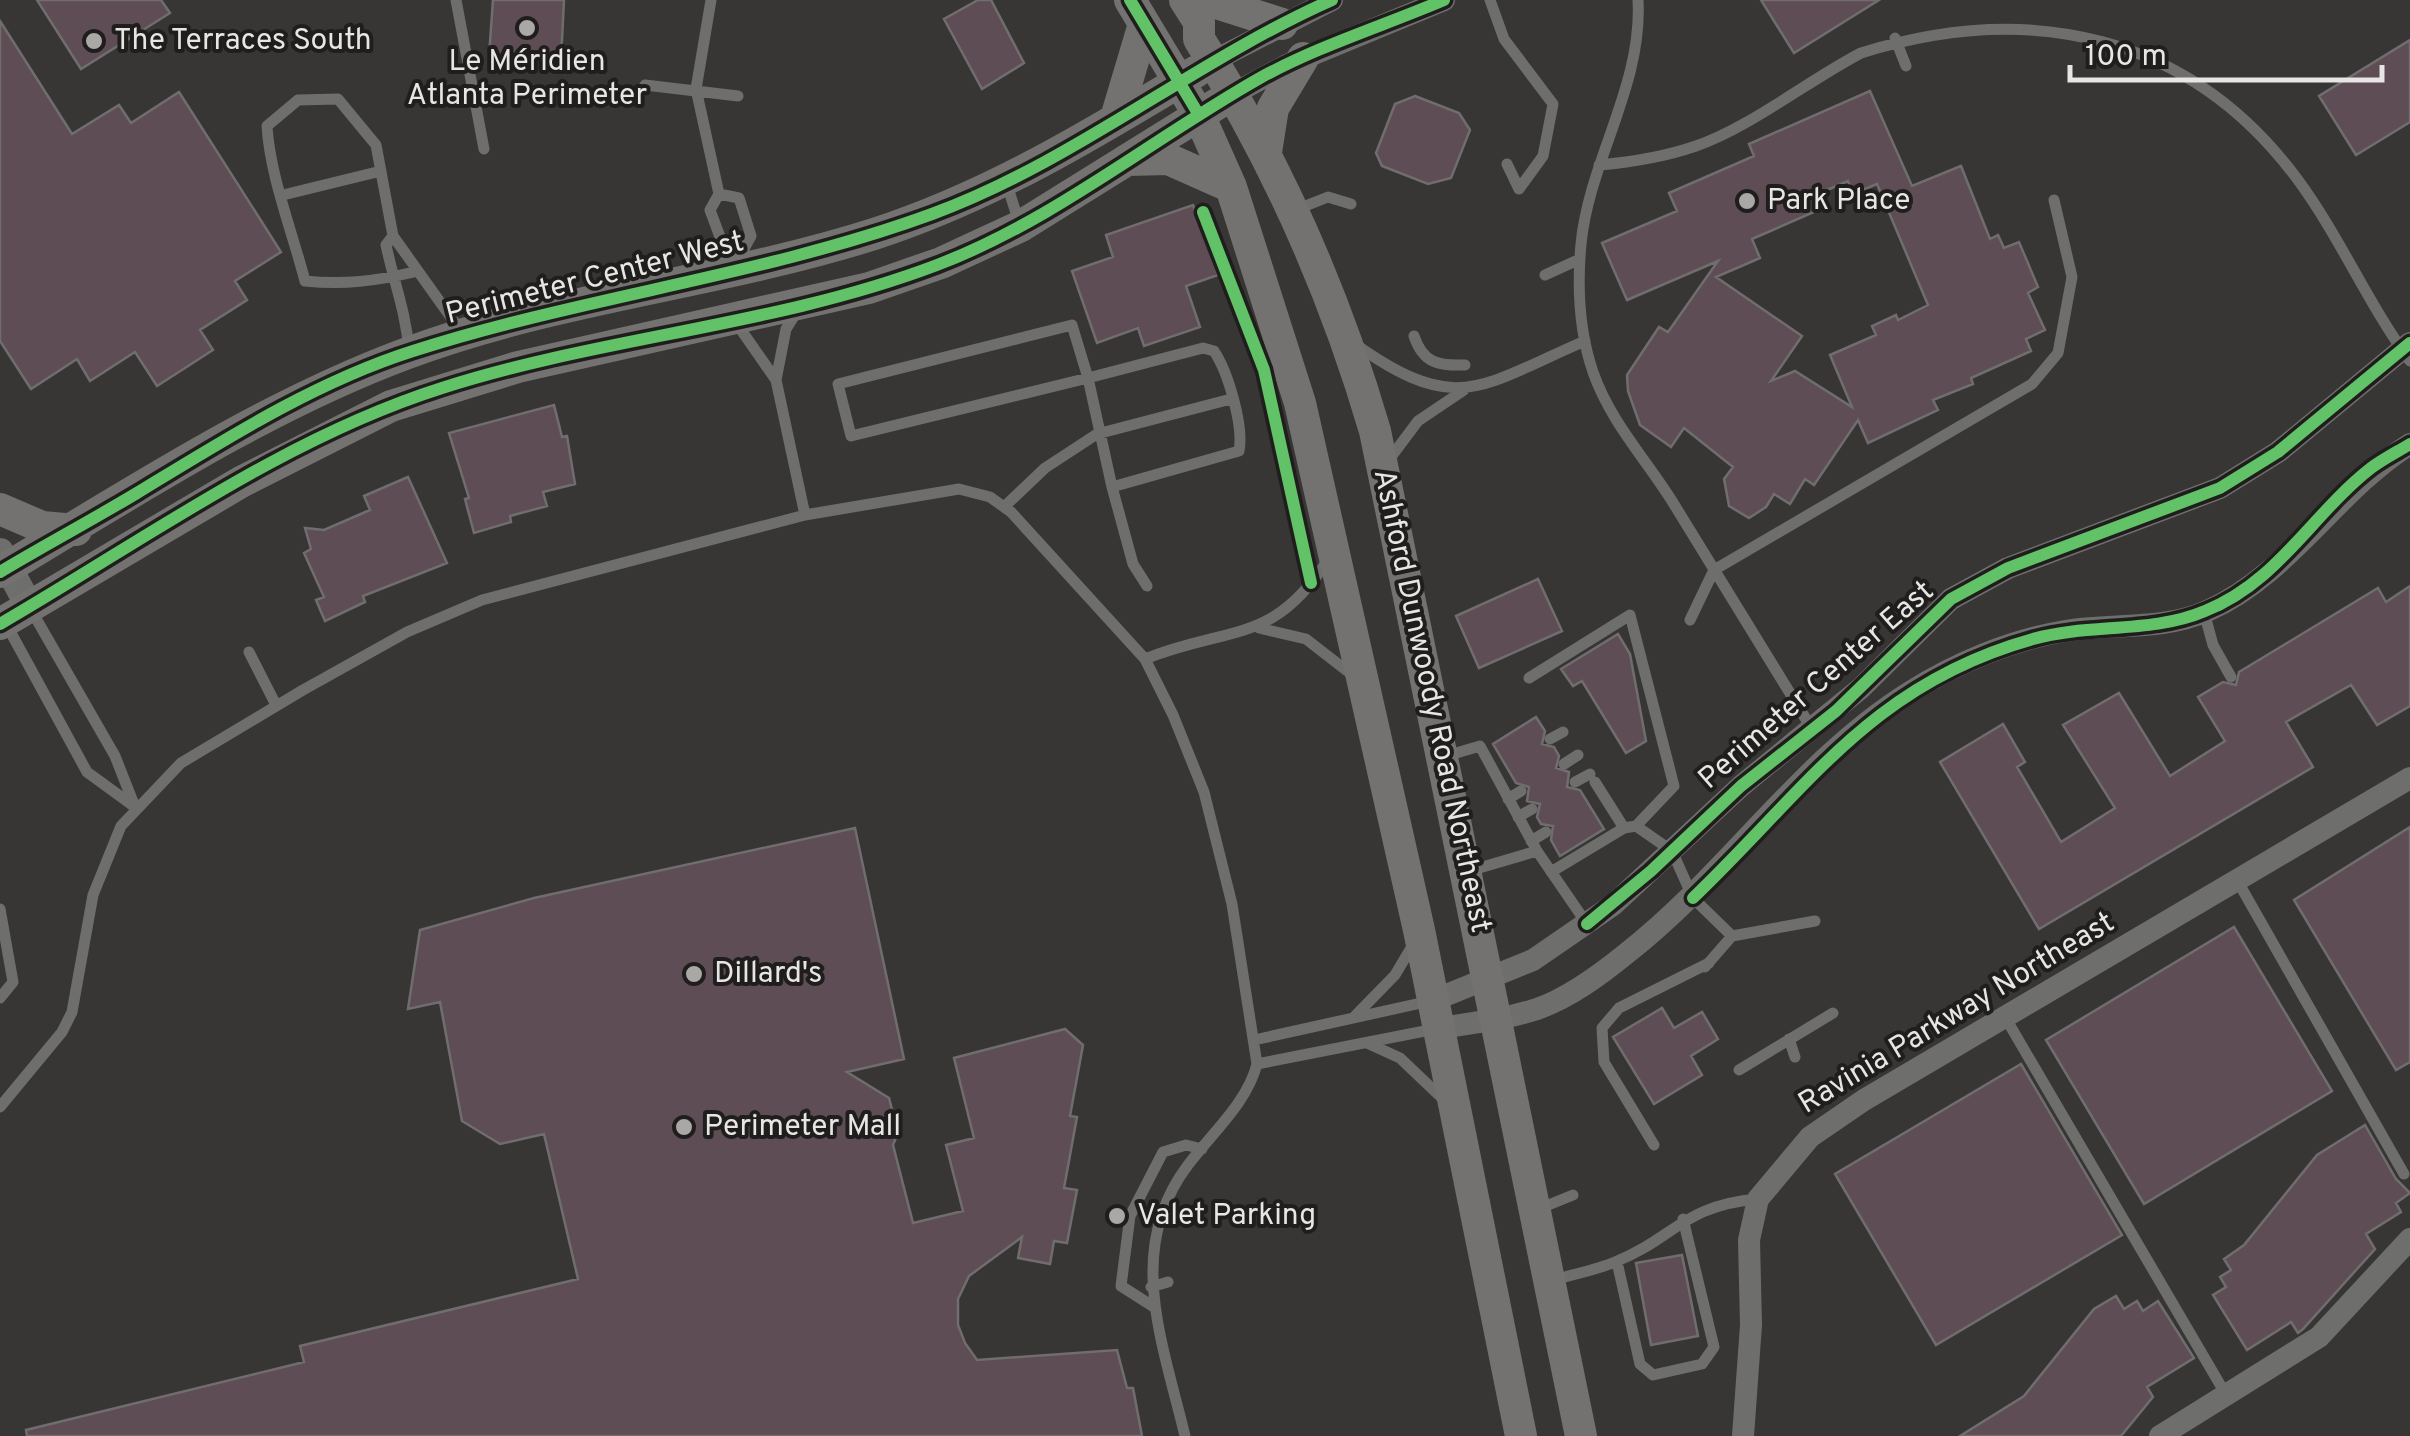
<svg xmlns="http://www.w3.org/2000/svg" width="2410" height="1436" font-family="Overpass,sans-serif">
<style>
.building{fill:#5e4d55;stroke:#6f6d6d;stroke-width:2.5;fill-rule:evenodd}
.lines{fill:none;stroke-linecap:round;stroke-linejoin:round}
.service{stroke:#6e6e6d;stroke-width:11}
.minor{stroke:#6e6e6d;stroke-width:22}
.tertiary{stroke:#6e6e6d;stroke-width:28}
.secondary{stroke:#747271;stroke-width:32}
.cycleway-casing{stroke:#1f1e1d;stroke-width:19}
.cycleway{stroke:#61c268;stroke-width:12}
.poi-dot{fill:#a9a8a7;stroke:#1f1e1d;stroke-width:4}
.labels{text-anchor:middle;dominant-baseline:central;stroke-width:8;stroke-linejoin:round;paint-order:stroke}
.poi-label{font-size:30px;fill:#e7e6e4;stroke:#1f1e1d;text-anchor:start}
.street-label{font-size:30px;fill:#e7e6e4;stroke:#1f1e1d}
</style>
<rect width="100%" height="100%" fill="#373635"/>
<path class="building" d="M 37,0 L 161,0 L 170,13 L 81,69 Z
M 493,0 L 564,0 L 561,60 L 489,56 Z
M 978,0 L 991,0 L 1024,63 L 982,89 L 944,19 Z
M 1761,0 L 1879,0 L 1794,53 Z
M 0,21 L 72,134 L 119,105 L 131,123 L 179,92 L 281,252 L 235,281 L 247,300 L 200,330 L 213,350 L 157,386 L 135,352 L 90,381 L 77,359 L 31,389 L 0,341 Z
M 2410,40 L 2410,122 L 2356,155 L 2319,96 Z
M 1870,91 L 1912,186 L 1961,166 L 1990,239 L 1998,235 L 2004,248 L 2019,242 L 2038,287 L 2028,293 L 2045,330 L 2026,339 L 2031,351 L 1971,378 L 1973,384 L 1933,400 L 1938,410 L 1868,443 L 1858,420 L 1814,485 L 1805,479 L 1790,504 L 1774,494 L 1766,507 L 1749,518 L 1729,506 L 1724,479 L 1733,467 L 1684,428 L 1671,447 L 1640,425 L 1628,391 L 1627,375 L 1659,327 L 1668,332 L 1718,261 L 1627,300 L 1602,243 L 1677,211 L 1669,193 L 1754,156 L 1749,144 ZM 1848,181 L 1853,194 L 1877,184 L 1928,305 L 1898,320 L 1896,315 L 1872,326 L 1876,335 L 1830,355 L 1852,407 L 1795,371 L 1771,381 L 1802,336 L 1716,277 L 1760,258 L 1752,239 L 1823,208 L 1818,194 Z
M 1415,96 L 1459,113 L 1470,130 L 1451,178 L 1428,184 L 1382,166 L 1376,153 L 1395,104 Z
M 1193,205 L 1218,275 L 1186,286 L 1200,327 L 1144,346 L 1138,328 L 1097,343 L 1072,271 L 1113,257 L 1106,235 Z
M 554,405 L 562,437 L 567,436 L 575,484 L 543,492 L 547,506 L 510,516 L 511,522 L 474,533 L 465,499 L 469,498 L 449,433 Z
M 408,477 L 447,563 L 363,596 L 365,602 L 325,621 L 316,600 L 324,597 L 304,553 L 311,549 L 305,528 L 324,530 L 370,510 L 364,496 Z
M 1538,579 L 1562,631 L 1479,668 L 1456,616 Z
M 2410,586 L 2410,706 L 2377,725 L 2351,685 L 2286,722 L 2313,767 L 2039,929 L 1940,762 L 2003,724 L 2025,762 L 2017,767 L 2061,842 L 2115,808 L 2063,725 L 2119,693 L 2170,776 L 2225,741 L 2198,697 L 2223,682 L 2236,685 L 2239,672 L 2378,588 L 2386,602 Z
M 1618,634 L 1630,654 L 1646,741 L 1626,753 L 1582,681 L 1573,686 L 1561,669 Z
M 1536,717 L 1545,731 L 1542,744 L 1554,747 L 1559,756 L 1556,768 L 1569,772 L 1567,787 L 1580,790 L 1604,829 L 1560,856 L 1551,840 L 1553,826 L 1541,824 L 1537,817 L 1540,804 L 1527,801 L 1529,787 L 1516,783 L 1493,744 Z
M 2410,827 L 2410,1062 L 2396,1070 L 2294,900 Z
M 855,828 L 904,1059 L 847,1072 L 889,1098 L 898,1133 L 893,1145 L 913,1223 L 963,1211 L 946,1145 L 974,1138 L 954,1058 L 1065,1029 L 1083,1045 L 1070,1116 L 1077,1117 L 1064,1188 L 1077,1190 L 1067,1243 L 1054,1241 L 1050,1264 L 1018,1258 L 1022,1237 L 969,1276 L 958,1299 L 958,1325 L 965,1343 L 977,1360 L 1117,1350 L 1127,1388 L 1133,1388 L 1142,1436 L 27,1436 L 26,1430 L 304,1362 L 300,1346 L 578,1279 L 544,1134 L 500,1144 L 462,1121 L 440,1002 L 408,1009 L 420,930 L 534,898 Z
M 2234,927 L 2332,1091 L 2144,1204 L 2046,1040 Z
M 1662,1008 L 1674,1028 L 1702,1012 L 1718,1039 L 1691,1056 L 1702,1075 L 1654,1104 L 1613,1037 Z
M 2021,1064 L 2122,1235 L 1936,1345 L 1835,1174 Z
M 2365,1125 L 2396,1179 L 2410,1193 L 2396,1203 L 2401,1212 L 2366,1234 L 2375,1249 L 2303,1329 L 2298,1333 L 2291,1322 L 2247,1350 L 2213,1295 L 2226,1287 L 2220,1277 L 2231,1270 L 2224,1259 L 2244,1245 L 2317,1155 Z
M 1682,1255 L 1698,1336 L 1651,1345 L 1636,1263 Z
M 2116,1296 L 2124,1309 L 2137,1301 L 2143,1311 L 2158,1301 L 2194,1358 L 2147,1387 L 2153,1397 L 2121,1436 L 1960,1436 L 2024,1396 L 2094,1309 Z"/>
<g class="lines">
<path class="service" d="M 456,0 L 484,149
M 711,0 L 696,89 L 719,194 L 710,210 L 723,245 L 743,262
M 1490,0 L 1504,39 L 1553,104 L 1543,156 L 1519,189 L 1507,164
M 1638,0 C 1643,85 1589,161 1581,244 C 1577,287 1579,331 1593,372 C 1610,421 1645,458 1672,501 C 1719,577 1765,653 1812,729
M 1895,38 L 1906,66
M 645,85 L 738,96
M 1599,165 C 1633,162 1664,157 1696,146 C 1749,128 1809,80 1861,53 C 2031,0 2190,34 2298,180 C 2340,237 2368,304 2410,361
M 1006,182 L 1020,225
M 719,194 L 739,198 L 751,236 L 740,256
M 283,195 L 381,171
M 1295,210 L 1328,197 L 1351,204
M 393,236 L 460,330
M 1545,275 L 1580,259
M 737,324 L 776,380 L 805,515
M 1072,325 L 1088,378 L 851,436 L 838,384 Z
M 1414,336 C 1423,363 1438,366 1465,365
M 1355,344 C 1458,417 1480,386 1585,341
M 409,351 C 406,312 394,283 386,245 L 393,236 L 376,145 L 338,99 L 298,100 L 267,126 C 270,176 292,231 305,281 C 344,285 376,281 414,272
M 776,380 L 786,329 L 796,313
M 1388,461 L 1418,421 L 1464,390
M 1112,487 L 1088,378 L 1203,348 L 1214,351 C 1228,372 1244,426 1239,451 L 1112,487 L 1133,564 L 1147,586
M 1004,507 L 1045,468 L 1097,434 L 1231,399
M 30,608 L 115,756 L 135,807
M 2204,612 L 2213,645 L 2231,677
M 1690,620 L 1714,570 L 2032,384 L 2058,353 L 2072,277 L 2054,200
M 5,622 L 87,772 L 135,807
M 1259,628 L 1306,639 L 1351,674
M 249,652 L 276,705
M 1145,659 C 1230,625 1273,646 1329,558
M 1529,678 L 1630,615 L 1674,786 L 1636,826
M 1550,739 L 1563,732
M 1446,756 L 1480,746 L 1537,851 L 1469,871
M 1564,764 L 1578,755
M 1575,782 L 1590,774
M 1595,782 L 1624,828 L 1636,826 L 1672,851 L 1693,898 L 1732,936 L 1815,921
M 1508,799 L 1521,791
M 1518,817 L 1532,809
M 1531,841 L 1546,832
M 1537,851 L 1587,924
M 1551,872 L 1624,828
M 2237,880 L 2404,1174
M 0,909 L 13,982 L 0,998
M 1705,967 L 1732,936
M 1354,1017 L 1395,975 L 1414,943
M 2005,1017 L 2225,1393
M 1789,1039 L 1795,1057
M 1254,1040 L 1430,1001
M 1367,1043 L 1400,1058 L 1443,1099
M 1257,1064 L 1435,1029
M 1739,1070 L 1833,1013
M 0,1107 L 62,1032 L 72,1012 L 93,895 L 121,826 L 181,763 L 303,690 L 407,632 L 482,600 L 805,515 L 959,489 L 990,497 L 1011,512 L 1145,659 L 1173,715 L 1204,792 L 1232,904 L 1257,1064 C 1247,1103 1212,1133 1188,1165 C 1124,1249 1163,1343 1185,1436
M 1654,1145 L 1604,1062 L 1602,1028 L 1619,1008 L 1709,963
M 1536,1210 L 1573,1195
M 1617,1262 L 1640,1364 L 1653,1375 L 1702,1364 L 1714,1347 L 1683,1219
M 1554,1280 C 1574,1274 1596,1270 1615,1262 C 1673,1239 1684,1205 1758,1199
M 1151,1287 L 1168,1282
M 1154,1307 L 1121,1286 L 1130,1216 L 1163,1152 L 1186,1145 L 1202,1149"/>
<path class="minor" d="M 1213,61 L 1332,0
M 1233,94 L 1287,65 L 1444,0
M 1434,1000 L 1533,960 L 1613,905 L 1741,786 L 1861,688 L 1951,599 L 2008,568 L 2220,488 L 2278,452 L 2410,343
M 1440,1028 C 1472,1023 1506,1019 1537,1009 C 1569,998 1600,975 1627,953 C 1728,874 1801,760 1910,692 C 1956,663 2011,640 2065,631 C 2111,623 2162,631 2207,611 C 2289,575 2334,492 2410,444
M 1743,1436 L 1751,1325 L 1749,1240 L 1758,1199 L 1810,1137 L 1864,1100 L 2410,778
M 2160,1436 L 2319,1337 L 2410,1239"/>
<path class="tertiary" d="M 0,552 L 29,606"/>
<path class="secondary" d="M 1130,0 L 1199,115 L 1231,187 L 1300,403 L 1419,930 L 1521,1436
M 1185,0 L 1199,22 L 1199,39 C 1277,162 1334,291 1375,431 L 1581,1436
M 1207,0 L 1282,24
M 1116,118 L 1144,24
M 1266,152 L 1273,108 L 1303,58
M 1127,160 L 1168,159 L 1231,187
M 0,509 L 42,527 L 76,530
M 0,572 C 130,494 263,407 405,354 C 556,297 720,283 874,234 C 989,197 1093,134 1197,71
M 0,624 L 241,482 L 391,406 L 518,367 L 869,288 L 941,263 L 1021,226 L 1217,104"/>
<defs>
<path id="cycleway" d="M 1130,0 L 1199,115
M 1203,212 L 1264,370 L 1311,583
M 0,572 C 45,545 92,520 137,493 C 224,440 315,382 413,351 C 584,296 763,276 932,214 C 1074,162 1194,61 1332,0
M 0,624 C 143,541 284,438 442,388 C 604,336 777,326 937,265 C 1053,221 1152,139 1260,78 C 1318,46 1383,26 1444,0
M 1693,898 C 1807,789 1871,684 2033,639 C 2089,623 2151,634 2205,611 C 2278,582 2312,514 2371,468 C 2383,459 2397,452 2410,444
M 1587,924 L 1651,871 L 1741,786 L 1836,711 L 1951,599 L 2008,568 L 2220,488 L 2278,452 L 2410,343"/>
</defs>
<use href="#cycleway" class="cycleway-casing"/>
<use href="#cycleway" class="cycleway"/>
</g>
<g class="poi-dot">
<circle cx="527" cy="28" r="10"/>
<circle cx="94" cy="41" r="10"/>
<circle cx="1747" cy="201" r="10"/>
<circle cx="694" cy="974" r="10"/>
<circle cx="684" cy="1127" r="10"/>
<circle cx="1117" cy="1216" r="10"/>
</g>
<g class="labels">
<g class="poi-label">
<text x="114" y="41">The Terraces South</text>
<text x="527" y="62" text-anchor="middle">Le Méridien<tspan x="527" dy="34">Atlanta Perimeter</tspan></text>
<text x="1767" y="201">Park Place</text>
<text x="714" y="974">Dillard's</text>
<text x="704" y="1127">Perimeter Mall</text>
<text x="1137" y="1216">Valet Parking</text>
</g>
<g class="street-label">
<text transform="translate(595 279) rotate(-14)">Perimeter Center West</text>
<text transform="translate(1817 686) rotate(-41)">Perimeter Center East</text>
<text transform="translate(1431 701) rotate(78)">Ashford Dunwoody Road Northeast</text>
<text transform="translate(1957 1014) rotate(-31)">Ravinia Parkway Northeast</text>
</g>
</g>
<path d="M2070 65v15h312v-15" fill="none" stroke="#e7e6e4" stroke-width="5"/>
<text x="2085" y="65" font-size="30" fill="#e7e6e4" stroke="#1f1e1d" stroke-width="8" paint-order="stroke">100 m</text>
</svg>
